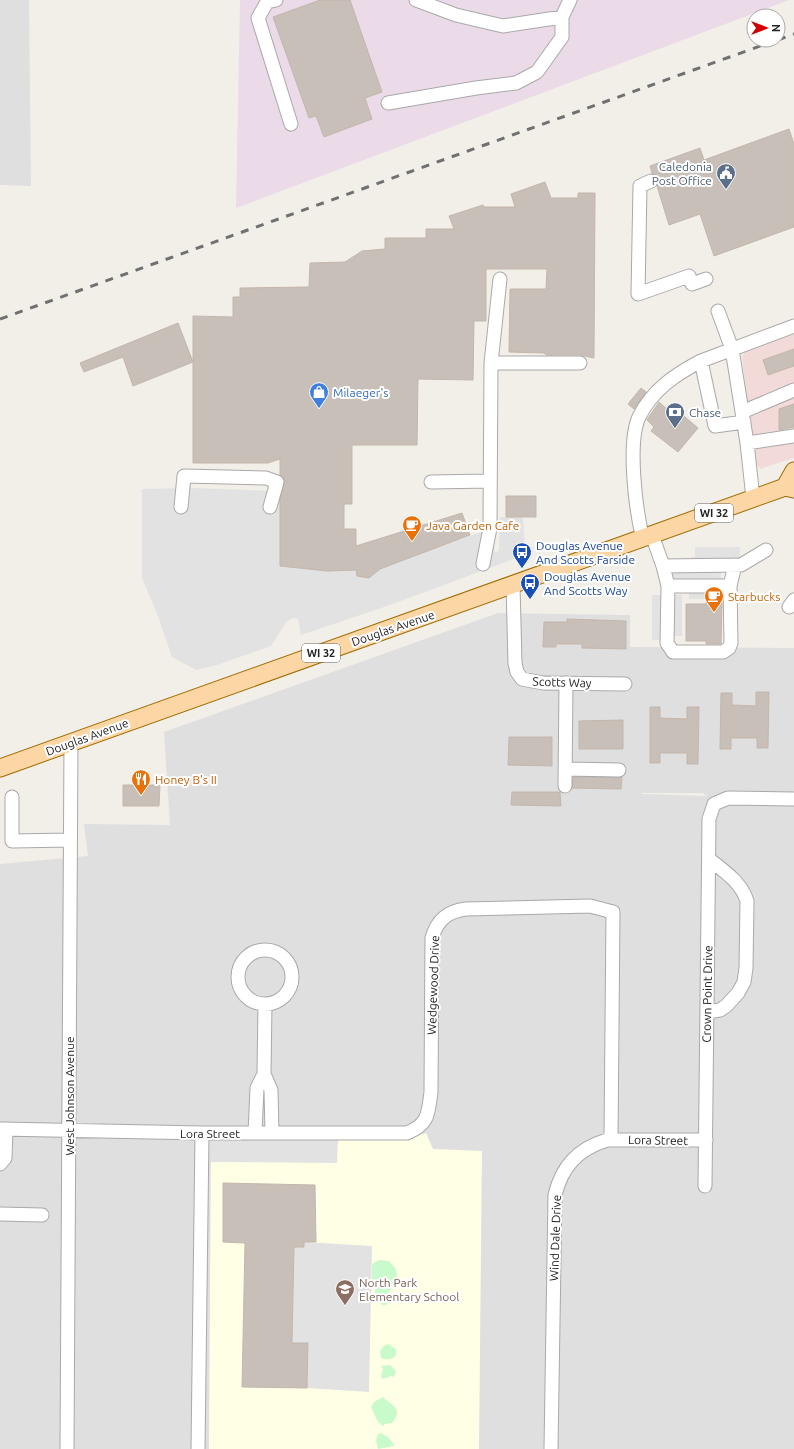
<svg xmlns="http://www.w3.org/2000/svg" width="794" height="1449" font-family="Ubuntu,sans-serif">
<style>
.residential{fill:#e0dfdf;fill-rule:evenodd}
.commercial{fill:#f2dad9}
.industrial{fill:#ebdbe8}
.education{fill:#ffffe5}
.park{fill:#c8facc}
.parking{fill:#e2e2e2}
.building{fill:#c7bfb8;stroke:#c4b6ab}
.lines{fill:none;stroke-linecap:round;stroke-linejoin:round}
.minor-casing{stroke:#a9a9a9;stroke-width:15}
.major-casing{stroke:#a06b00;stroke-width:19}
.minor{stroke:#fff;stroke-width:13}
.major{stroke:#fcd6a4;stroke-width:17}
.rail{stroke:#707070;stroke-width:3;stroke-dasharray:8 8;stroke-linecap:butt}
.labels{text-anchor:middle;dominant-baseline:central;stroke-width:4;stroke-linejoin:round;paint-order:stroke}
.shield{fill:#fff;stroke:#646464;stroke-width:1}
.shield-label{font-size:11px;font-weight:bold;fill:#222}
.service-label{font-size:12px;fill:#4e5e75;stroke:#fff;text-anchor:end}
.shop-label{font-size:12px;fill:#366cbe;stroke:#fff;text-anchor:start}
.food-label{font-size:12px;fill:#c56008;stroke:#fff;text-anchor:start}
.transit-label{font-size:12px;fill:#164399;stroke:#fff;text-anchor:start}
.street-label{font-size:12px;fill:#222;stroke:#fff}
.education-label{font-size:12px;fill:#785e54;stroke:#fff;text-anchor:start}
</style>
<rect width="100%" height="100%" fill="#f2efe9"/>
<path class="residential" d="M 0,0 L 29,0 L 31,186 L 0,185 Z
M 498,613 L 630,615 L 630,647 L 794,648 L 794,1449 L 0,1449 L 0,864 L 88,856 L 84,824 L 170,825 L 164,732 ZM 642,793 L 703,793 L 706,796 L 642,794 Z"/>
<path class="commercial" d="M 794,333 L 794,458 L 760,469 L 755,462 L 742,357 L 747,348 Z"/>
<path class="industrial" d="M 240,0 L 789,0 L 236,208 Z"/>
<path class="education" d="M 426,1133 L 433,1149 L 482,1151 L 479,1449 L 209,1449 L 211,1138 L 408,1140 Z"/>
<path class="park" d="M 379,1260 L 389,1261 L 395,1268 L 397,1274 L 393,1287 L 388,1293 L 392,1299 L 386,1305 L 382,1305 L 378,1300 L 378,1294 L 375,1293 L 375,1282 L 372,1279 L 372,1264 Z
M 388,1344 L 396,1349 L 396,1355 C 393,1360 385,1360 381,1358 L 380,1351 L 384,1346 Z
M 390,1365 L 396,1371 L 394,1377 L 391,1376 L 383,1379 L 381,1377 L 383,1369 L 381,1366 Z
M 383,1397 C 392,1406 404,1408 392,1423 L 385,1424 L 383,1426 C 376,1422 375,1414 371,1407 L 374,1402 Z
M 381,1433 L 389,1438 L 394,1445 L 393,1446 L 378,1449 L 376,1440 L 378,1434 Z"/>
<path class="parking" d="M 190,488 L 280,491 L 280,566 L 327,571 L 356,570 L 357,576 L 369,578 L 380,569 L 481,532 L 496,553 L 499,550 L 500,517 L 523,517 L 525,555 L 387,606 L 301,635 L 298,619 L 293,618 L 286,622 L 271,646 L 217,665 L 196,670 L 172,657 L 158,616 L 142,578 L 142,489 Z
M 695,547 L 740,547 L 740,567 L 721,567 L 721,589 L 713,589 L 713,599 L 689,599 L 689,589 L 673,589 L 673,595 L 682,595 L 682,636 L 673,636 L 672,640 L 652,640 L 652,595 L 662,595 L 675,560 L 695,557 Z
M 211,1138 L 338,1139 L 337,1163 L 211,1162 Z
M 304,1242 L 372,1246 L 369,1392 L 307,1388 L 308,1343 L 292,1343 L 294,1247 L 303,1247 Z"/>
<path class="building" d="M 320,0 L 350,0 L 382,92 L 365,98 L 372,119 L 324,137 L 316,116 L 309,118 L 273,17 Z
M 789,129 L 794,144 L 794,227 L 714,256 L 700,214 L 669,225 L 657,186 L 658,178 L 652,173 L 650,166 L 700,148 L 704,160 Z
M 545,182 L 551,198 L 578,198 L 578,193 L 595,193 L 594,358 L 580,355 L 546,355 L 544,353 L 509,352 L 510,289 L 546,289 L 547,269 L 486,269 L 486,321 L 474,321 L 473,380 L 418,379 L 417,445 L 352,445 L 352,504 L 344,504 L 344,529 L 356,529 L 356,546 L 462,513 L 470,535 L 380,569 L 369,578 L 357,576 L 356,570 L 327,571 L 280,566 L 280,500 L 285,481 L 280,475 L 280,459 L 268,463 L 193,463 L 193,362 L 133,386 L 123,357 L 84,372 L 80,363 L 178,323 L 193,362 L 193,316 L 233,317 L 233,297 L 240,297 L 240,288 L 309,287 L 310,263 L 345,262 L 362,251 L 385,249 L 385,238 L 426,238 L 426,229 L 454,229 L 449,216 L 483,205 L 484,207 L 515,207 L 511,194 Z
M 794,349 L 794,366 L 768,375 L 763,360 Z
M 641,388 L 646,392 L 634,409 L 628,404 Z
M 659,402 L 668,410 L 672,406 L 698,428 L 678,452 L 651,431 L 654,427 L 647,420 Z
M 794,404 L 794,427 L 779,430 L 779,409 Z
M 506,496 L 536,496 L 536,517 L 506,517 Z
M 706,602 L 722,602 L 721,644 L 706,644 L 706,641 L 686,641 L 686,604 L 706,604 Z
M 567,619 L 626,621 L 626,649 L 582,648 L 582,644 L 556,644 L 556,647 L 543,647 L 544,622 L 567,622 Z
M 756,692 L 769,692 L 768,748 L 757,748 L 757,738 L 731,738 L 731,749 L 720,749 L 721,693 L 732,693 L 732,705 L 756,706 Z
M 650,707 L 660,707 L 660,718 L 687,719 L 687,707 L 699,707 L 698,764 L 687,764 L 687,753 L 660,753 L 660,763 L 650,763 Z
M 623,720 L 623,749 L 579,749 L 579,721 Z
M 509,737 L 552,737 L 552,766 L 508,765 Z
M 573,777 L 622,777 L 621,789 L 572,788 Z
M 123,785 L 160,785 L 159,806 L 123,806 Z
M 512,792 L 560,792 L 561,806 L 511,805 Z
M 223,1183 L 315,1185 L 316,1242 L 304,1242 L 304,1247 L 294,1247 L 292,1343 L 308,1343 L 307,1388 L 242,1387 L 245,1243 L 223,1242 Z"/>
<g class="lines">
<defs>
<path id="minor" d="M 276,0 L 267,2 L 258,18 L 291,124
M 416,0 L 456,15 L 503,26 L 562,17 L 570,0
M 388,103 L 476,88 L 516,83 L 537,72 L 562,37 L 562,17
M 651,181 L 640,186 L 638,294 L 689,276 L 692,284 L 706,279
M 718,311 L 732,349 L 747,443 L 753,498
M 491,363 L 580,363
M 742,412 L 794,390
M 744,422 L 715,426 L 701,361 L 794,326
M 747,443 L 794,436
M 431,482 L 490,481
M 181,507 L 184,476 L 266,478 L 277,482 L 270,507
M 652,535 L 663,566 L 741,565 L 766,550
M 643,539 C 636,512 627,443 639,417 C 652,390 676,374 701,361
M 483,564 L 490,528 L 491,363 L 500,279
M 663,566 L 668,586 L 730,586
M 513,585 L 515,663 L 517,672 L 522,679 L 543,683 L 625,684
M 668,586 L 667,643 L 673,652 L 723,652 L 729,648 L 731,643 L 730,586 L 735,565
M 789,607 L 794,600
M 565,769 L 619,770
M 565,786 L 566,683
M 12,797 L 12,841 L 70,840
M238 977a27 27 0 1 1 54 0a27 27 0 1 1-54 0Z
M 265,1004 L 264,1074 L 271,1090 L 272,1133
M 707,1012 L 720,1010 L 726,1006 L 738,993 L 744,982 L 746,968 L 747,901 C 741,882 724,871 709,859
M 0,1129 L 202,1133 L 407,1133 C 429,1124 428,1114 431,1092 L 432,938 C 437,920 448,911 466,909 L 590,906 L 613,912 L 611,1140
M 255,1133 L 257,1088 L 264,1074
M 0,1164 L 5,1158 L 6,1129
M 705,1186 L 709,819 L 714,804 L 728,798 L 794,799
M 0,1214 L 42,1215
M 67,1449 L 71,743
M 198,1449 L 202,1133
M 551,1449 L 555,1195 C 562,1166 578,1149 607,1140 L 706,1140"/>
<path id="major" d="M 785,487 L 794,471
M 0,768 L 785,487 L 794,489"/>
</defs>
<use href="#minor" class="minor-casing"/>
<use href="#major" class="major-casing"/>
<use href="#minor" class="minor"/>
<use href="#major" class="major"/>
<path class="rail" d="M 778,40 L 794,34
M 0,319 L 777,40"/>
</g>
<defs>
<symbol id="civic-pin" viewBox="-11 -11 22 30"><path d="M0 17L-7.5 6A9.5 9.5 0 1 1 7.5 6Z" fill="#5c6f8a" stroke="#fff"/><path d="M-.6-6.5H3V-4.5H.6V-3L4-1V1h2V6H-6V1h2V-1L-.6-3ZM-1.2 2.5V6h2.4V2.5Z" fill="#fff"/></symbol>
<symbol id="shop-pin" viewBox="-11 -11 22 30"><path d="M0 17L-7.5 6A9.5 9.5 0 1 1 7.5 6Z" fill="#3f7fe0" stroke="#fff"/><path d="M-5-2.5h2.3a2.7 3.5 0 0 1 5.4 0H5L5.5 6h-11ZM-1.5-2.5h3a1.5 2.3 0 0 0-3 0Z" fill="#fff"/></symbol>
<symbol id="bank-pin" viewBox="-11 -11 22 30"><path d="M0 17L-7.5 6A9.5 9.5 0 1 1 7.5 6Z" fill="#5c6f8a" stroke="#fff"/><path d="M-6-4H6V4H-6ZM0-2.3a2.3 2.3 0 1 0 0 4.6a2.3 2.3 0 1 0 0-4.6Z" fill="#fff"/></symbol>
<symbol id="cafe-pin" viewBox="-11 -11 22 30"><path d="M0 17L-7.5 6A9.5 9.5 0 1 1 7.5 6Z" fill="#e8710a" stroke="#fff"/><path d="M-5.5-4.5H6V0H3Q3 3.5 0 3.5H-2.5Q-5.5 3.5-5.5 0ZM3-3.2v2h1.7v-2ZM-6 4.5H4V6H-6Z" fill="#fff"/></symbol>
<symbol id="bus-pin" viewBox="-11 -11 22 30"><path d="M0 17L-7.5 6A9.5 9.5 0 1 1 7.5 6Z" fill="#1a4fb4" stroke="#fff"/><path d="M-5-6H5V4H4V6H2V4H-2V6H-4V4H-5ZM-3.5-4V0h7V-4ZM-3.5 1.2v1.5H-2V1.2ZM2 1.2v1.5H3.5V1.2Z" fill="#fff"/></symbol>
<symbol id="restaurant-pin" viewBox="-11 -11 22 30"><path d="M0 17L-7.5 6A9.5 9.5 0 1 1 7.5 6Z" fill="#e8710a" stroke="#fff"/><path d="M-5-6h1v4h1v-4h1v4h1v-4h1v5L-1.5 .5V6h-2V.5L-5-1ZM5-6V6H3V1.5H1.5Q1.5-4 5-6Z" fill="#fff"/></symbol>
<symbol id="school-pin" viewBox="-11 -11 22 30"><path d="M0 17L-7.5 6A9.5 9.5 0 1 1 7.5 6Z" fill="#8d6e63" stroke="#fff"/><path d="M0-5L7-2L0 1L-7-2ZM-4 1L0 2.5L4 1V4Q0 6-4 4Z" fill="#fff"/></symbol>
</defs>
<g fill-rule="evenodd">
<use href="#civic-pin" x="715" y="162" width="22" height="30"/>
<use href="#shop-pin" x="308" y="381" width="22" height="30"/>
<use href="#bank-pin" x="664" y="401" width="22" height="30"/>
<use href="#cafe-pin" x="401" y="514" width="22" height="30"/>
<use href="#bus-pin" x="511" y="541" width="22" height="30"/>
<use href="#bus-pin" x="519" y="572" width="22" height="30"/>
<use href="#cafe-pin" x="703" y="585" width="22" height="30"/>
<use href="#restaurant-pin" x="130" y="768" width="22" height="30"/>
<use href="#school-pin" x="334" y="1278" width="22" height="30"/>
</g>
<g class="labels">
<g class="shield">
<rect x="695" y="504" width="38" height="18" rx="3"/>
<rect x="302" y="644" width="38" height="18" rx="3"/>
</g>
<g class="shield-label">
<text x="714" y="513">WI 32</text>
<text x="321" y="653">WI 32</text>
</g>
<g class="service-label">
<text x="712" y="166">Caledonia<tspan x="712" dy="14">Post Office</tspan></text>
<text x="689" y="412" text-anchor="start">Chase</text>
</g>
<g class="shop-label">
<text x="333" y="392">Milaeger's</text>
</g>
<g class="food-label">
<text x="426" y="525">Java Garden Cafe</text>
<text x="728" y="596">Starbucks</text>
<text x="155" y="779">Honey B's II</text>
</g>
<g class="transit-label">
<text x="536" y="545">Douglas Avenue<tspan x="536" dy="14">And Scotts Farside</tspan></text>
<text x="544" y="576">Douglas Avenue<tspan x="544" dy="14">And Scotts Way</tspan></text>
</g>
<g class="street-label">
<text transform="translate(393 628) rotate(-19)">Douglas Avenue</text>
<text transform="translate(562 682) rotate(2)">Scotts Way</text>
<text transform="translate(87 737) rotate(-20)">Douglas Avenue</text>
<text transform="translate(433 985) rotate(-88)">Wedgewood Drive</text>
<text transform="translate(707 994) rotate(-89)">Crown Point Drive</text>
<text transform="translate(69 1096) rotate(-90)">West Johnson Avenue</text>
<text x="210" y="1133">Lora Street</text>
<text transform="translate(658 1140) rotate(1)">Lora Street</text>
<text transform="translate(555 1238) rotate(-88)">Wind Dale Drive</text>
</g>
<g class="education-label">
<text x="359" y="1282">North Park<tspan x="359" dy="14">Elementary School</tspan></text>
</g>
</g>
<g transform="translate(766 28) rotate(90)"><circle r="19" fill="#ffffff" stroke="#a7a7a7"/>
<path d="M0-3L7 15L0 10L-7 15Z" fill="#d40000"/>
<text y="-6" font-size="11" font-weight="bold" text-anchor="middle" fill="#222222">N</text>
</g>
</svg>
